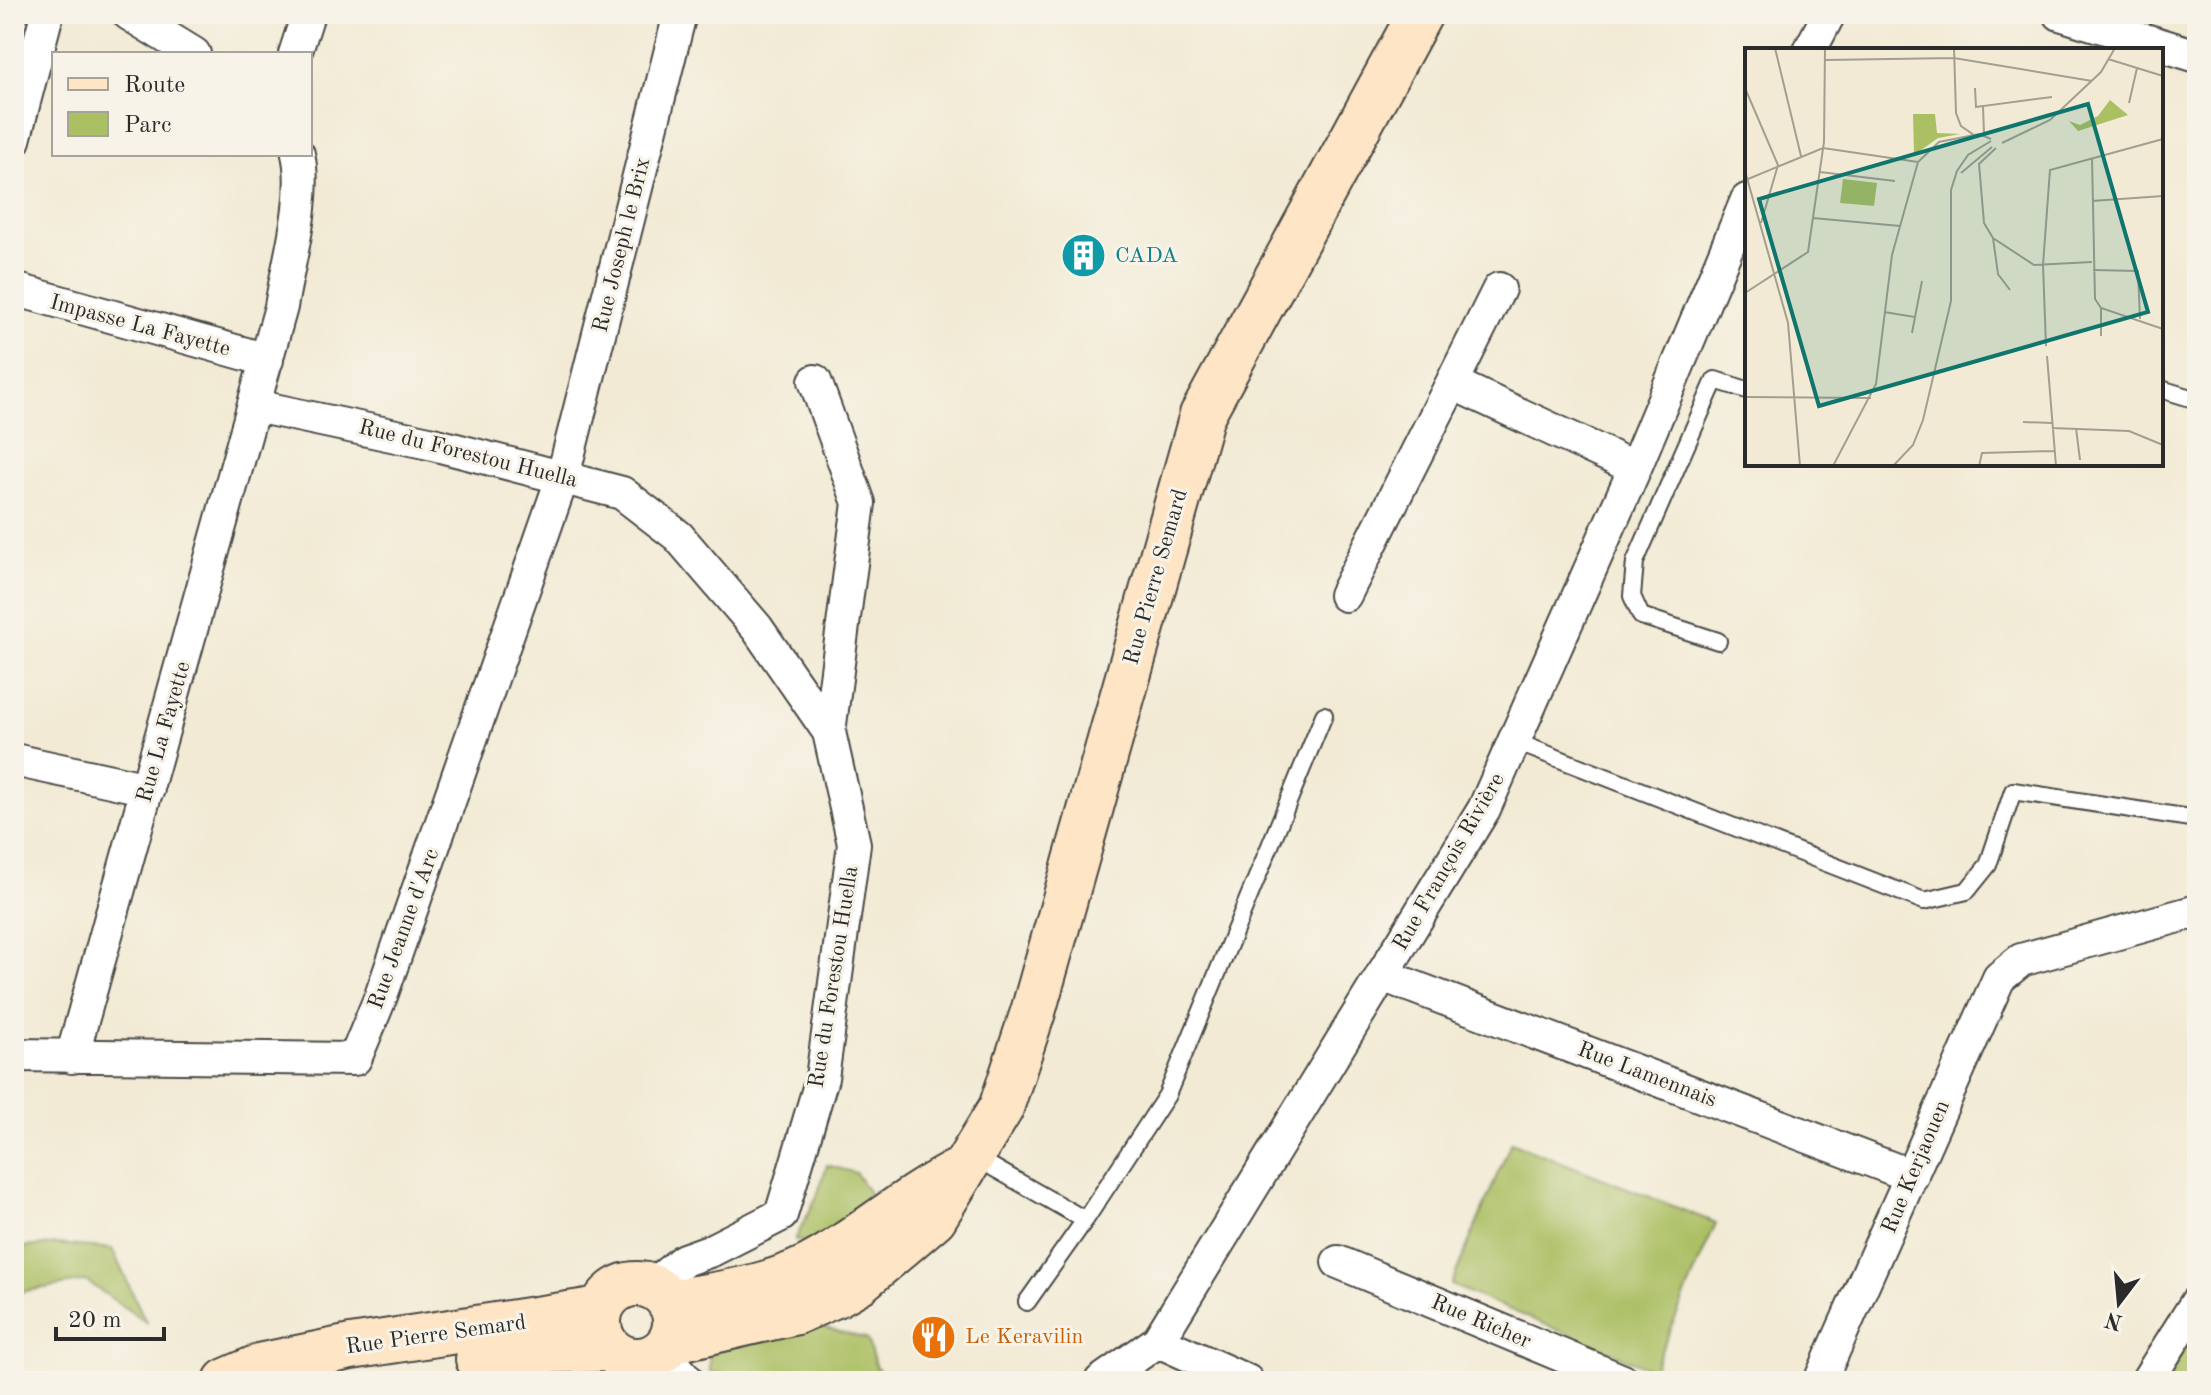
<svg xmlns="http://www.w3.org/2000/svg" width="2211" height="1395" font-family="'Old Standard TT',serif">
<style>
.green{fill:#abbf63;stroke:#6b7547;stroke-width:2}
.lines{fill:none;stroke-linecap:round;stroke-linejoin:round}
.lane-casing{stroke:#494844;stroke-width:20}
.street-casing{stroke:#494844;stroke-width:36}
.secondary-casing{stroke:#494844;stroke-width:48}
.lane{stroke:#fff;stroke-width:16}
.street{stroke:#fff;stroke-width:32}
.secondary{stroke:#fde5c5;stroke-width:44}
.labels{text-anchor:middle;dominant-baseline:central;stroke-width:6;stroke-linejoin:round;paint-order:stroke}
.street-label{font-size:22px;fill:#2b2b2b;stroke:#f7f3e8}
.culture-label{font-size:22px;fill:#0d838f;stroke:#f7f3e8;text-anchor:start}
.food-label{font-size:22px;fill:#c56008;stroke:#f7f3e8;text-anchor:start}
.inset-road{fill:none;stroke:#a29e90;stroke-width:2}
.view{fill:#0f766e;fill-opacity:0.15;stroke:#0f766e;stroke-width:4}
.inset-edge{fill:none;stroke:#2b2b2b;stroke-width:4}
</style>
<rect width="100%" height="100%" fill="#f7f3e8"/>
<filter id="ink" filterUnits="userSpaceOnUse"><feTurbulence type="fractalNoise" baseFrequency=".0125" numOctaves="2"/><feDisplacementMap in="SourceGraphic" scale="16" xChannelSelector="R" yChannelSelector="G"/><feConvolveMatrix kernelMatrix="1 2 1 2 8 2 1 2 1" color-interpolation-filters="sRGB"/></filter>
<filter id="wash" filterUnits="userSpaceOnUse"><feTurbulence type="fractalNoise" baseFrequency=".006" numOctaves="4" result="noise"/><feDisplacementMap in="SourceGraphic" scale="32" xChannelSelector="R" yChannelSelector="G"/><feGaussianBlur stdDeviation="1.8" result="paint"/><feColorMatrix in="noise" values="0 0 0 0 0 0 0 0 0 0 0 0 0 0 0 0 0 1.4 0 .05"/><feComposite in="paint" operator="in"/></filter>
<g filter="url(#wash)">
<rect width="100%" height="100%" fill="#f2ead4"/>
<path class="green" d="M 1511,1142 L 1716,1223 L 1653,1370 L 1451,1285 Z
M 827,1165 L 856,1173 L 876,1204 L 815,1244 L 795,1240 L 817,1196 Z
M 57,1244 L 112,1249 L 146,1322 L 86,1281 L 14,1293 L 14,1248 Z
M 818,1326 L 867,1339 L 876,1367 L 888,1381 L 815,1381 L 710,1372 L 709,1345 Z
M 2186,1346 L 2197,1346 L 2197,1381 L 2164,1381 Z"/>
</g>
<g filter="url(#ink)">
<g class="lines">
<defs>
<path id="lane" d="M 2161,389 L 2197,400
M 1718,641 L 1641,616 L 1632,596 L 1635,562 L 1715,380 L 1747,390
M 1516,742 L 1924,901 L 1967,891 L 1988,865 L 2013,791 L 2197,819
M 973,1156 L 1085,1220 L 1167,1095 L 1324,715
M 1027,1302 L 1085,1220"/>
<path id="street" d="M 129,14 L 194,54
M 2060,14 L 2197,56
M 1810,50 L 1829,14
M 295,54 L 308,14
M 14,140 L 47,14
M 14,289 L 267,360
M 1499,289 L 1452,383 L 1635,468
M 815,381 L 859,503 L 829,732
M 255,406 L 429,443 L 622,493 L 678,536 L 757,628 L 829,732 L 854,844 L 822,1078 L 781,1215 L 712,1250 L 684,1260 L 651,1287
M 1345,595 L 1452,383
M 14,760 L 148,789
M 1382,975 L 1912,1176
M 14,1055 L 355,1059 L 381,996 L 563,476 L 680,14
M 72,1057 L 281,307 C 288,262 308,197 298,154
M 1338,1262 L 1623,1381
M 1158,1341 L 1247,1381
M 662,1351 L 688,1381
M 1101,1381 L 1158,1341 L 1484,809 L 1635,468 L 1747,200
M 1820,1381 L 1999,978 L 2021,960 L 2197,911
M 2147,1381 L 2197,1302"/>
<path id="secondary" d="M599 1322a38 38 0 1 1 76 0a38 38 0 1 1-76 0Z
M 669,1302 C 720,1294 778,1287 823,1259 C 872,1229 909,1196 963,1169
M 670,1341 L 796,1312 L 838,1294 L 859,1282 L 934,1218 L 1001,1108 L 1033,1012 L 1202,415 L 1420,14
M 478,1359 L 541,1351 L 610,1349
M 226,1381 L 263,1365 L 351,1347 L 601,1309"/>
</defs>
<use href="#lane" class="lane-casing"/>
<use href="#street" class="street-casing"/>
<use href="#secondary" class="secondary-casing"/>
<use href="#lane" class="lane"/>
<use href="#street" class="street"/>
<use href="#secondary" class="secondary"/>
</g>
</g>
<defs>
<symbol id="building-disc" viewBox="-11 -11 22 22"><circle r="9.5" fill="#0f9aa8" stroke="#f7f3e8"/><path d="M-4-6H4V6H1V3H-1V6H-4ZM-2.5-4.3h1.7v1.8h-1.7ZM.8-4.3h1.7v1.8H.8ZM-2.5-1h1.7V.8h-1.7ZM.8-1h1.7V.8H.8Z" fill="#fff"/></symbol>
<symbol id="restaurant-disc" viewBox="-11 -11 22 22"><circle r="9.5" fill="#e8710a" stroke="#f7f3e8"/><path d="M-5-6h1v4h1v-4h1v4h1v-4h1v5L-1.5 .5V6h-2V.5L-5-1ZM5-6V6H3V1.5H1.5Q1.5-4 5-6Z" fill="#fff"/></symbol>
</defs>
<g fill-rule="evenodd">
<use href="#building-disc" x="1058" y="230" width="51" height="51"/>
<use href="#restaurant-disc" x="908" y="1312" width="51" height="51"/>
</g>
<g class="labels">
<g class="street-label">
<text transform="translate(622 245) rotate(-76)">Rue Joseph le Brix</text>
<text transform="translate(140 326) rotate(15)">Impasse La Fayette</text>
<text transform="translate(468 454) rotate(14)">Rue du Forestou Huella</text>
<text transform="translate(1156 577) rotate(-74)">Rue Pierre Semard</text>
<text transform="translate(164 732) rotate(-74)">Rue La Fayette</text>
<text transform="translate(1449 862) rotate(-60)">Rue François Rivière</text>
<text transform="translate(404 929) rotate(-70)">Rue Jeanne d'Arc</text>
<text transform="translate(834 977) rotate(-81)">Rue du Forestou Huella</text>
<text transform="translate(1647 1075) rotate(21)">Rue Lamennais</text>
<text transform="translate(1916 1167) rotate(-67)">Rue Kerjaouen</text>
<text transform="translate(1481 1322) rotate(23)">Rue Richer</text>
<text transform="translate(436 1335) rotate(-8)">Rue Pierre Semard</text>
</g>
<g class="culture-label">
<text x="1115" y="256">CADA</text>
</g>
<g class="food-label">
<text x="965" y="1337">Le Keravilin</text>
</g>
</g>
<g transform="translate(1745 48)">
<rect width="418" height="418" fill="#f2ead4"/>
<path d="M 365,52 L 383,67 L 333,83 L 324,73 L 335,77 L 353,68 ZM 168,66 L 190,66 L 192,85 L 215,86 L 193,90 L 169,107 ZM 98,131 L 132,135 L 129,158 L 95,155 Z" fill="#abbf63"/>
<path class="inset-road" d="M 30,0 L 56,108M 209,0 L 211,65 L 216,78 L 229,87M 363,11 L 418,28M 80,12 L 209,10 L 347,33M 0,40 L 33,117 L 16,175M 230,40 L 231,59 L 238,58M 384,55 L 392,20M 239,86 L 238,58 L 307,49M 257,95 L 305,72 L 356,24 L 370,0M 251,100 L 234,116 L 239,175 L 248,190 L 289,217 L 347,214M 347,110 L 350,251 L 356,260 L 418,281M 0,123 L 43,275 L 55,418M 75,124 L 150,133M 216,125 L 247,99M 3,131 L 78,100 L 173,114M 347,153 L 418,148M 68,170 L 155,178M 248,190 L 253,226 L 265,242M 348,222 L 393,223 L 395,271M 0,245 L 63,204 L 79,94 L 80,0M 139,264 L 170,269 L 167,285M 170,269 L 177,233M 356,288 L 356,260M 301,298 L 298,217 L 305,122 L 418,91M 302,308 L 311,418M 0,349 L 126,350M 278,374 L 307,375M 307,380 L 384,383 L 418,397M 331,380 L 335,412M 88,418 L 131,336 L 147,207 L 173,114 L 194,94 L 234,86 L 246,91M 148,418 L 168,397 L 178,372 L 206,253 L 206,142 L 212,123 L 223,107 L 246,93M 234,418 L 237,405 L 309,403"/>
<path class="view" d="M 343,56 L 403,264 L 74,358 L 14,151 Z"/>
<rect width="418" height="418" class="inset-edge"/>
</g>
<rect width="2211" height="1395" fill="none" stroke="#f7f3e8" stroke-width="48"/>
<rect x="52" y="52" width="260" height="104" fill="#f7f3e8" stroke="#a5a39c" stroke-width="2"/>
<rect x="68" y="78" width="40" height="12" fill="#fde5c5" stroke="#a5a39c" stroke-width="2"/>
<text x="124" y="92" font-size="24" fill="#2b2b2b">Route</text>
<rect x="68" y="112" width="40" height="24" fill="#abbf63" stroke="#a5a39c" stroke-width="2"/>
<text x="124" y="132" font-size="24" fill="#2b2b2b">Parc</text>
<g transform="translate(2119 1303) rotate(196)" stroke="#f7f3e8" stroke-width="6" paint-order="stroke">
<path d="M0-6L14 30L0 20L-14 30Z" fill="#2b2b2b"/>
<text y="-12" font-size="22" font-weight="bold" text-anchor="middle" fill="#2b2b2b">N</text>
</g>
<path d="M56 1327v12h108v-12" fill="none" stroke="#2b2b2b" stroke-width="4"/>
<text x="68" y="1327" font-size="24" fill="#2b2b2b" stroke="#f7f3e8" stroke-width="6" paint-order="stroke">20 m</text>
</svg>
